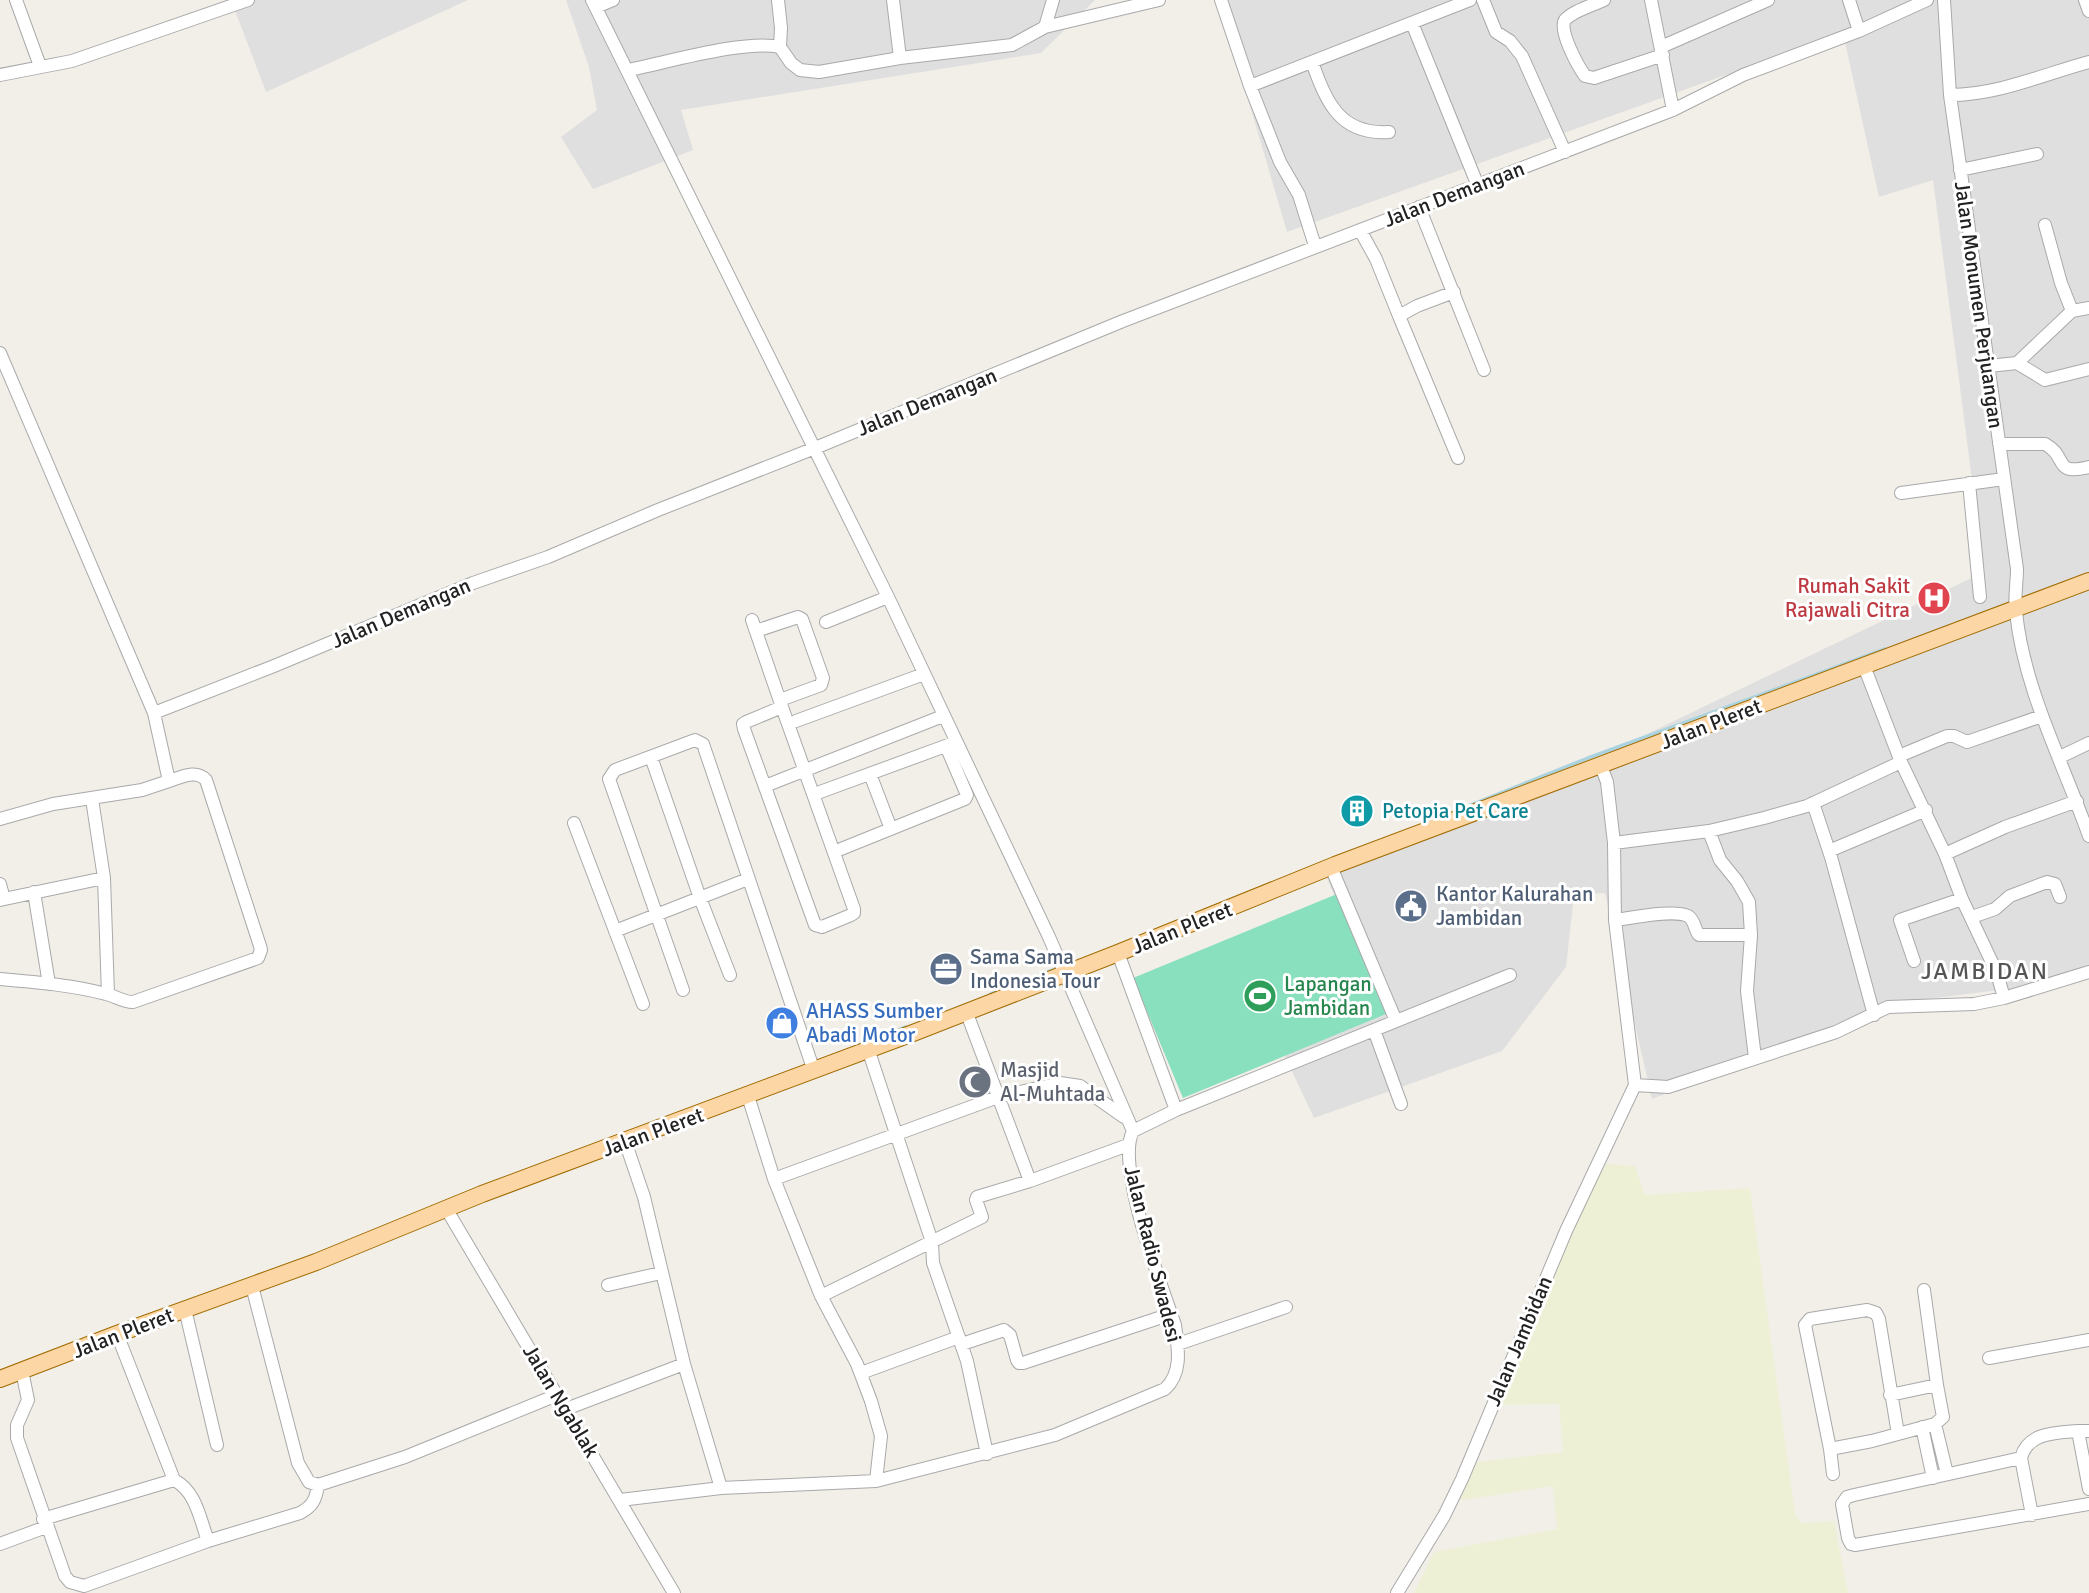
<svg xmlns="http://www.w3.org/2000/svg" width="2089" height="1593" font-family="Signika,sans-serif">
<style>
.residential{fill:#e0dfdf}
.farmland{fill:#eef0d5}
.pitch{fill:#88e0be}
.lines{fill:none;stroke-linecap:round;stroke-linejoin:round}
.stream{stroke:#aad3df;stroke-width:3.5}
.minor-casing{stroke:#a9a9a9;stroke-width:14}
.major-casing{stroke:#a06b00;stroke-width:18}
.minor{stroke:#fff;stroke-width:12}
.major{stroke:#fcd6a4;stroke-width:16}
.labels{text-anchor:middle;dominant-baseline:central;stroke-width:6;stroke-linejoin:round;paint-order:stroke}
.street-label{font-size:21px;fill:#222;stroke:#fff}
.health-label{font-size:21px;fill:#be3a42;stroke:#fff;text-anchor:end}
.culture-label{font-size:21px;fill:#0d838f;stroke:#fff;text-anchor:start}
.service-label{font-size:21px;fill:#4e5e75;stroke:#fff;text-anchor:start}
.leisure-label{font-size:21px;fill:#27864d;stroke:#fff;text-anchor:start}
.shop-label{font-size:21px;fill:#366cbe;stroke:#fff;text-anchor:start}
.worship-label{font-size:21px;fill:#5b616d;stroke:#fff;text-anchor:start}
.quarter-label{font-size:24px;letter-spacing:2px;fill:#555;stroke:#fff}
</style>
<rect width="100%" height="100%" fill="#f2efe9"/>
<path class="residential" d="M 231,0 L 468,0 L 266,92 Z
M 566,0 L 1095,0 L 1041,53 L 681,110 L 693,150 L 593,189 L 561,137 L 597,110 L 589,67 Z
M 1219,0 L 2089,0 L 2089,979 L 1910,1001 L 1652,1099 L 1605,893 L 1574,895 L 1566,967 L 1502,1051 L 1314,1118 L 1280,1046 L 1377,999 L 1322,866 L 1541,785 L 1984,572 L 1933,180 L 1879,197 L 1843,33 L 1287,232 Z"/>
<path class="farmland" d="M 1598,1163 L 1635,1166 L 1645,1195 L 1750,1188 L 1795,1513 L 1801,1523 L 1834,1521 L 1848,1593 L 1414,1593 L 1434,1552 L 1557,1529 L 1553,1486 L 1458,1501 L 1477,1462 L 1563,1452 L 1559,1404 L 1492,1405 Z"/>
<path class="pitch" d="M 1337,894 L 1386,1014 L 1183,1098 L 1133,978 Z"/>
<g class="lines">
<path class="stream" d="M 1463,808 L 1588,758 L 1885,649
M 991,994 L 1053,970
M 856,1046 L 906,1027"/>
<defs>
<path id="minor" d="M 16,0 L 40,66
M 592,0 L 888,597 L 1049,937 L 1133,1131
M 778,0 L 781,28 L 780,47
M 893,0 L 900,58
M 1221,0 L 1250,86 L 1280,162 L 1299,195 L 1315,246
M 1483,0 L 1496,32 L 1510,41 L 1522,56 L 1565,152
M 1604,0 C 1594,5 1572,11 1565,20 C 1558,30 1578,66 1585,76 L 1594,78 L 1663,55
M 1651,0 L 1673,110
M 1849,0 L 1859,31
M 1944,0 L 1950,95 L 2017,569 C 2017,583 2014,598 2016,612 C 2024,690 2063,762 2089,836
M 2085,0 L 2089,11
M 596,7 L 613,0
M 1412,23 L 1478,186
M 1045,27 L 1053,0
M 1661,47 L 1768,0
M 1312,62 C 1326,101 1339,135 1389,132
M 628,70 C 665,63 745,39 780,47 L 791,63 L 800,70 L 819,72 L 900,58 L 1012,45 L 1045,27 L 1159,0
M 0,75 L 72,61 L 248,0
M 1250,86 L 1470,0
M 1950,95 C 1998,95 2044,74 2089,62
M 1960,170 L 2037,154
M 1419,207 L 1484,370
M 2045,225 L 2061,283 L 2072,311
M 1360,230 L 1376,259 L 1399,316
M 1454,292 L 1417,306 L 1399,316 L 1458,458
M 0,353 L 154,713
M 2017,363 L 2045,380 L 2089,369
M 1989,366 L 2017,363 L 2072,311 L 2089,308
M 1999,444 L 2045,444 C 2069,457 2052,476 2089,467
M 1969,483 L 1980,597
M 1901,493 L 2004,479
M 752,620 L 782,707 L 746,722 L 743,724 L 744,729 L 815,925 L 822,927 L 851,915 L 854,913 L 854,909 L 782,707
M 826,622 L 888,597
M 756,631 L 798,617 L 802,619 L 823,678 L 821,685 L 780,700
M 1864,666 L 1901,762 L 1945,854 L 1962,899 L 1997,973 L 2004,998 L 2089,972
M 796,721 L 924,674
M 1899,756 L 1947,736 L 1954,736 L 1967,742 L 2042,716
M 651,757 L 700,898 L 730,975
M 2060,757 L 2089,743
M 1601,766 L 1607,782 L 1614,843 L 1615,920 L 1635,1085
M 870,774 L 891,829
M 765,786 L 943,716
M 820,792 L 951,744
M 92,799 L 104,878 L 108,994
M 1813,803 L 1831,857 L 1874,1015
M 0,819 L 53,804 L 142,790 L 169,781 L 154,713 L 274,666 L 473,583 L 548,557 L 658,510 L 815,448 L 1123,321 L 1673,110 L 1743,75 L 1859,31 L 1927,0
M 574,823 L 643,1004
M 1709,831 L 1720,860 L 1737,881 L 1749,902 L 1751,935 L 1747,991 L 1755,1058
M 1614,843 L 1709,831 L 1764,818 L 1807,806 L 1901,762
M 841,849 L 965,799 L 967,795 L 946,746
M 1829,851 L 1926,810
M 1945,854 L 2005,827 L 2077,801
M 1331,867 L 1396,1021
M 0,884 L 4,899
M 34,892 L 49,984
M 0,900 L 104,878
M 1972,917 L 1995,909 L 2010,896 L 2047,882 L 2055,884 L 2060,897
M 1615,920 C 1632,918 1673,909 1688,916 C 1695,920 1694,929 1699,935 L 1751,935
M 615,931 L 748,879
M 1118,953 L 1176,1110
M 1914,961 L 1900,920 L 1962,899
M 0,979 C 35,982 72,985 106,994 C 116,996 122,1002 133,1002 L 258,958 L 261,950 L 260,946 L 206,780 C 196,769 182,777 169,781
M 683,990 L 609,779 L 615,770 L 695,740 L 703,744 L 814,1071
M 1374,1030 L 1401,1104
M 868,1049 L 932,1242 L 933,1263 L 967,1361 L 987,1454
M 1635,1085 L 1668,1087 L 1836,1032 L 1888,1007 L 1974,1004 L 2004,998
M 748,1096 L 774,1179 L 821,1296 L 857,1364 L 871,1401 L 881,1436 L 876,1481
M 625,1141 L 644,1197 L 684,1364 L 721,1488
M 774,1179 L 998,1097 L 1060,1083 L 1080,1086 L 1124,1117
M 1030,1181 L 1128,1145
M 447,1210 L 674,1593
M 608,1285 L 661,1273
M 252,1286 L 298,1463 L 309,1482 L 318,1485 L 405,1457 L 557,1395
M 1924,1290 L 1937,1385
M 821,1296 L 982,1217 L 976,1200 L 977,1197 L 1030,1181 L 966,1011
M 185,1309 L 217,1445
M 117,1334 L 174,1480 C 196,1491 200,1519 208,1541
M 962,1344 L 1004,1330 L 1010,1335 L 1017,1360 L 1019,1363 L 1023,1363 L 1171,1314
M 1178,1344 L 1286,1307
M 1989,1358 L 2089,1340
M 22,1371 L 28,1400 L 17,1425 L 17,1438 L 65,1576 L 70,1582 L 84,1586 L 208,1541 L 300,1513 C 313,1506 316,1499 318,1485
M 861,1373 L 959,1337
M 566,1409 L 684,1364
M 1935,1424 L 1947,1474
M 1922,1427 L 1933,1478
M 2078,1431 C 2055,1433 2028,1432 2021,1458 L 1854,1495 L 1847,1497 L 1842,1504 L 1848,1538 L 1851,1544 L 1855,1545 L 2089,1504
M 2089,1431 L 2078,1431 L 2089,1489
M 1830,1449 L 1805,1325 L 1810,1319 L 1867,1310 L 1876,1313 L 1879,1319 L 1898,1434
M 2021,1458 L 2032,1515
M 1833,1474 L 1830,1449 L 1872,1441 L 1935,1424 L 1943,1417 L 1937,1385 L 1890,1395
M 620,1500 L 721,1488 L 876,1481 L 1055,1435 L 1165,1389 C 1183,1372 1178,1348 1175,1325 C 1162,1287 1115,1165 1133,1131 L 1176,1110 L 1510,975
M 43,1519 L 174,1480
M 0,1544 L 46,1527
M 1397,1593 L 1444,1516 L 1462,1479 L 1566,1231 L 1635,1085"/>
<path id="major" d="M 0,1379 L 117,1334 L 316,1262 L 482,1194 L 913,1033 L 1118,953 L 1335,865 L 2089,581"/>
</defs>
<use href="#minor" class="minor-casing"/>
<use href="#major" class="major-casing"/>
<use href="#minor" class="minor"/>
<use href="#major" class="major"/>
</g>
<defs>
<symbol id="hospital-disc" viewBox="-11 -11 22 22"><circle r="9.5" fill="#e0444e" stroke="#fff"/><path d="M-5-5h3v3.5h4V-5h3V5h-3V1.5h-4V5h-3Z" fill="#fff"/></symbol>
<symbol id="building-disc" viewBox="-11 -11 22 22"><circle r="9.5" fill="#0f9aa8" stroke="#fff"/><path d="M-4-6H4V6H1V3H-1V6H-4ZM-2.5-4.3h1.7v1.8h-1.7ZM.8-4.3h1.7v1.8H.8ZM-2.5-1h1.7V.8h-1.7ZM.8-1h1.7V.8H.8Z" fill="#fff"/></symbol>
<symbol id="civic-disc" viewBox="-11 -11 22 22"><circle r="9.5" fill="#5c6f8a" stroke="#fff"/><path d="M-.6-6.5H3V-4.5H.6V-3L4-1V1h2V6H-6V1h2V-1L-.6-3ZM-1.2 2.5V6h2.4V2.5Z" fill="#fff"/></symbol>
<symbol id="office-disc" viewBox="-11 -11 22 22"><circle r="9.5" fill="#5c6f8a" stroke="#fff"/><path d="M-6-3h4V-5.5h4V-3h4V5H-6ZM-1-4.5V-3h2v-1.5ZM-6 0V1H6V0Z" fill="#fff"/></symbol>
<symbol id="stadium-disc" viewBox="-11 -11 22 22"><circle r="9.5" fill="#2e9e5b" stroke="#fff"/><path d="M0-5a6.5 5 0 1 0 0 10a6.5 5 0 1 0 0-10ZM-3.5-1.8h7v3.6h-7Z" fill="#fff"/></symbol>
<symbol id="shop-disc" viewBox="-11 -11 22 22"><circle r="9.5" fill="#3f7fe0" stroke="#fff"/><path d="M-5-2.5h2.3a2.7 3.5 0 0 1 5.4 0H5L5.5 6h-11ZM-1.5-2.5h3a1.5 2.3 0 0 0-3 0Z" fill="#fff"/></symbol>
<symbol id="mosque-disc" viewBox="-11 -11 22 22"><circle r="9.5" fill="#6b7280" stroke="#fff"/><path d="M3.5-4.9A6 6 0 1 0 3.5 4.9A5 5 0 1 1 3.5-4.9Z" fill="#fff"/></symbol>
</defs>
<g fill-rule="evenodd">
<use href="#hospital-disc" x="1915" y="579" width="38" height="38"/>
<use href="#building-disc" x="1338" y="792" width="38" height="38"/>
<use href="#civic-disc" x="1392" y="887" width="38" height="38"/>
<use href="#office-disc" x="927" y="950" width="38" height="38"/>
<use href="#stadium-disc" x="1241" y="977" width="38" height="38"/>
<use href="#shop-disc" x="763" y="1004" width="38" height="38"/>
<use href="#mosque-disc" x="956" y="1063" width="38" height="38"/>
</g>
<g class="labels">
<g class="street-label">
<text transform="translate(1454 194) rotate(-21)">Jalan Demangan</text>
<text transform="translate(1979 305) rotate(82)">Jalan Monumen Perjuangan</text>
<text transform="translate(927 402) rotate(-22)">Jalan Demangan</text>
<text transform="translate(401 613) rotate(-23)">Jalan Demangan</text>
<text transform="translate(1711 724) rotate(-21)">Jalan Pleret</text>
<text transform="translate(1182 928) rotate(-22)">Jalan Pleret</text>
<text transform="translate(653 1132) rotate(-20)">Jalan Pleret</text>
<text transform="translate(1153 1254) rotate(76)">Jalan Radio Swadesi</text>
<text transform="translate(123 1333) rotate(-21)">Jalan Pleret</text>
<text transform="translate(1519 1341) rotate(-67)">Jalan Jambidan</text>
<text transform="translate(561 1401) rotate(59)">Jalan Ngablak</text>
</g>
<g class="health-label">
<text x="1910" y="586">Rumah Sakit<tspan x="1910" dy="24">Rajawali Citra</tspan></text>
</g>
<g class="culture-label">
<text x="1382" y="811">Petopia Pet Care</text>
</g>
<g class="service-label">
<text x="1436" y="894">Kantor Kalurahan<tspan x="1436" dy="24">Jambidan</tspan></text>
<text x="970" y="957">Sama Sama<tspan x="970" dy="24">Indonesia Tour</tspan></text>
</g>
<g class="leisure-label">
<text x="1284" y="984">Lapangan<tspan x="1284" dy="24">Jambidan</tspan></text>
</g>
<g class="shop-label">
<text x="806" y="1011">AHASS Sumber<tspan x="806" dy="24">Abadi Motor</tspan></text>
</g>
<g class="worship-label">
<text x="1000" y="1070">Masjid<tspan x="1000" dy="24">Al-Muhtada</tspan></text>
</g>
<g class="quarter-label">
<text x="1985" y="971">JAMBIDAN</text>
</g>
</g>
</svg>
